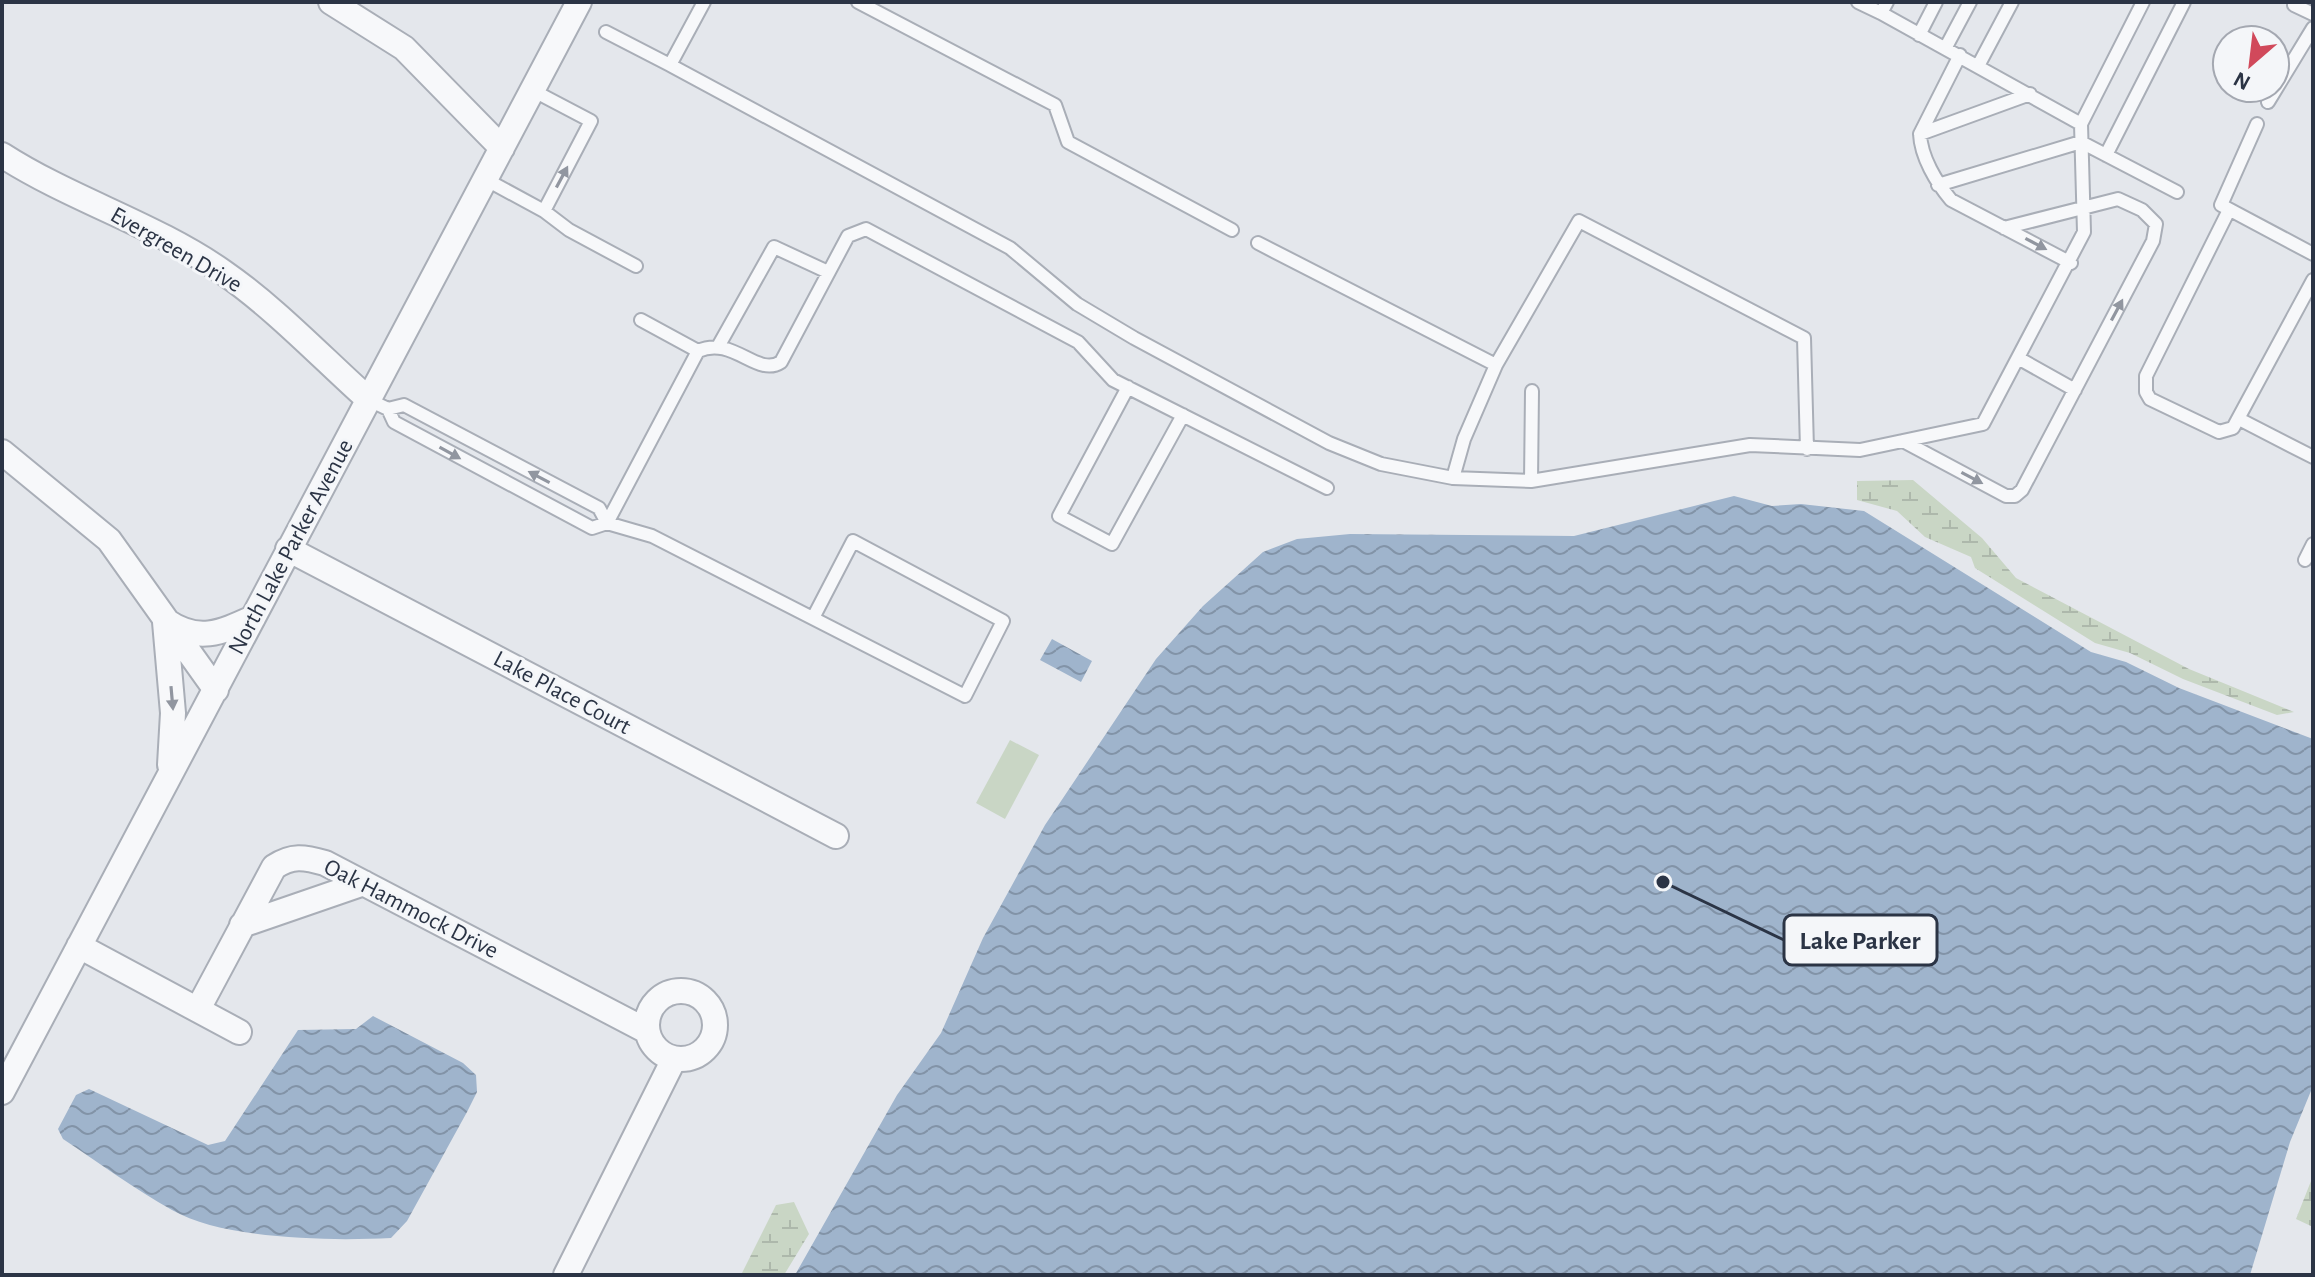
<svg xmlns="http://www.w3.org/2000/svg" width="2315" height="1277" font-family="'Alegreya Sans',sans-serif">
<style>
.wetland{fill:url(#wetland-marsh)}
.garden{fill:#c9d6c5}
.water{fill:url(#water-waves)}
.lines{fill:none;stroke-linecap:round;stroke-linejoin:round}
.service-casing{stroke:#a9aeb7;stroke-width:16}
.minor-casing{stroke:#a9aeb7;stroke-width:28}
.service{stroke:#f7f8fa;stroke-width:12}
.minor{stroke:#f7f8fa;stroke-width:24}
.oneway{fill:#9196a0}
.labels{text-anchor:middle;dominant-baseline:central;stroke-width:6;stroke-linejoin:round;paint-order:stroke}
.street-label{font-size:24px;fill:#2b3445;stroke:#f4f6f9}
.leader{fill:none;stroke:#2b3445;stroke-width:3}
.callout-dot{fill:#2b3445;stroke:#f4f6f9;stroke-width:3}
.callout{fill:#f4f6f9;stroke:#2b3445;stroke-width:3}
.callout-label{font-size:26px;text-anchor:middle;font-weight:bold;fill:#2b3445}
</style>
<defs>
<pattern id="wetland-marsh" width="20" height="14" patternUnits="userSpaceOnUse" patternTransform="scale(2)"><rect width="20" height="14" fill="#c9d6c5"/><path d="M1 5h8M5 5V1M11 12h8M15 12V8" fill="none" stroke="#adb8ab"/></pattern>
<pattern id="water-waves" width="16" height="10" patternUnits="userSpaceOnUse" patternTransform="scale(2)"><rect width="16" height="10" fill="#9fb4cc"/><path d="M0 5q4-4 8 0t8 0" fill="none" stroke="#8293a7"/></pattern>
</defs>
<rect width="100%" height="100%" fill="#e4e7ec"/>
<path class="wetland" d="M 1913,480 L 1982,538 L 2016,578 L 2189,669 L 2294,712 L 2277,715 L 2183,679 L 2130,653 L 2095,643 L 1975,568 L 1971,557 L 1925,537 L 1897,511 L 1857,500 L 1857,481 Z
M 2313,1176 L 2313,1227 L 2296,1219 Z
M 794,1202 L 809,1234 L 784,1275 L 741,1275 L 776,1205 Z"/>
<path class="garden" d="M 1010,740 L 1039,755 L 1005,819 L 976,803 Z"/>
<path class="water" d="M 1734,496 L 1772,506 L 1801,504 L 1864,511 L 2091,652 L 2126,662 L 2179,688 L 2313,739 L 2313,1086 L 2290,1142 L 2250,1275 L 795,1275 L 897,1095 L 941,1033 L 983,938 L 1045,825 L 1156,659 L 1203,606 L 1263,552 L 1297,539 L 1350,534 L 1574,536 Z
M 1052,639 L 1092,661 L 1081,682 L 1040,660 Z
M 373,1016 L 463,1063 L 476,1075 L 477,1092 L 467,1112 L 407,1221 L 391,1238 C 332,1241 224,1240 172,1210 C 135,1189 99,1163 63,1139 L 58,1129 L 76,1095 L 89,1089 L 208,1145 L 225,1141 L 298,1030 L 356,1029 Z"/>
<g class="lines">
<defs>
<path id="service" d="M 704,2 L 670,65 L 1010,248 L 1077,304 L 1134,338 L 1329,443 L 1381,464 L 1453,478 L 1531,481 L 1750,445 L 1860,450 L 1983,424 L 2084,232 L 2081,124
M 858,2 L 1055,105 L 1068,142 L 1232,230
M 1858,2 L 1881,13
M 1887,2 L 1881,13 L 2081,124 L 2143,2
M 2294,5 L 2313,14
M 606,32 L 670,65
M 1919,35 L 1936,2
M 1946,47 L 1970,2
M 1960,55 L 1920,134 C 1921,157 1936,182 1951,200 L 2071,263
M 1978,66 L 2012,2
M 2268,102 L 2313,28
M 2257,124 L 2221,205 L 2313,254
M 1920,134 L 2030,94
M 2106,155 L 2184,2
M 485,179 L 544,211 L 591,121 L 532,90
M 1938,185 L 2081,142 L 2177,192
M 2229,210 L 2146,376 L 2146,392 L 2150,399 L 2219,432 L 2233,428 L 2313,280
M 544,211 L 569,230 L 636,266
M 1258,243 L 1496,365 L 1464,439 L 1453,478
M 641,320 L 698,351
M 719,345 L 774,247 L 828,272
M 2018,358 L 2075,390
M 1496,365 L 1579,221 L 1804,338 L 1807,449
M 1128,387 L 1059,516 L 1112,544 L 1183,415
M 369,400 L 388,409 L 404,405 L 599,508 L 607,523 L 592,528 L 394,422 L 388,409
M 2239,419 L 2313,457
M 1903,441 L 2006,496 L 2015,496 L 2022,490 L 2153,241 L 2156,224 L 2142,210 L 2118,199 L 2004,228
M 1531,481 L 1532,391
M 2305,560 L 2313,544
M 813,618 L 853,541 L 1003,621 L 965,696 L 652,536 L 607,523 L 698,351 C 733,335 757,378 781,362 L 848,236 L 866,229 L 1078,342 L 1113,380 L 1327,488"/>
<path id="minor" d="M 331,2 L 404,48 L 502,148
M 2,155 C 72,200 154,224 223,272 C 275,308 321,357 369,400
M 2,452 L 109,540 L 216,690
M 288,549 L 836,836
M 166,621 C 198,643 220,633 253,618
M 165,622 L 173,713 L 170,765
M 242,925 L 364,883
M 79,946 L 239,1032
M647 1025a34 34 0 1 1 68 0a34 34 0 1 1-68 0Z
M 198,1009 L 274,867 C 292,855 304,857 325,863 L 647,1031
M 2,1092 L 579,2
M 566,1275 L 674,1059"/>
</defs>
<use href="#service" class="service-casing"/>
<use href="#minor" class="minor-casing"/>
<use href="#service" class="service"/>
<use href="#minor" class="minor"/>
</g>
<defs><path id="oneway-solid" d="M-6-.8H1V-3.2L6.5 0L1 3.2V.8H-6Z" transform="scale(2)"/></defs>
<g class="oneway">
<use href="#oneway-solid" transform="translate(562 177) rotate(-62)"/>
<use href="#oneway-solid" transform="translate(2036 244) rotate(28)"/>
<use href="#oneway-solid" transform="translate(2117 310) rotate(-62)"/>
<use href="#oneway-solid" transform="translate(450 453) rotate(29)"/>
<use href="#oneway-solid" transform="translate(539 477) rotate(-152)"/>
<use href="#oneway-solid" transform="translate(1972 478) rotate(28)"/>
<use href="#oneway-solid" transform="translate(172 698) rotate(85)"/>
</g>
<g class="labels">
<g class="street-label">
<text transform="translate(176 250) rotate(30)">Evergreen Drive</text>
<text transform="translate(291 547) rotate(-62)">North Lake Parker Avenue</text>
<text transform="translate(562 693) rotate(28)">Lake Place Court</text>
<text transform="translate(411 909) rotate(27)">Oak Hammock Drive</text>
</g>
</g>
<path class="leader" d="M1663 882L1784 940"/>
<circle class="callout-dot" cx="1663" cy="882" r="8"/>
<rect class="callout" x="1784" y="915" width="153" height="50" rx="8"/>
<g class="callout-label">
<text x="1860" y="949">Lake Parker</text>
</g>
<rect width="2315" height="1277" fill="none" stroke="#2b3445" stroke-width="8"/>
<g transform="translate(2251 64) rotate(208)"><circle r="38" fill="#f4f6f9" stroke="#a4a8b1" stroke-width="2"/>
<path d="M0-6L14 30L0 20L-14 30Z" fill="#d1495b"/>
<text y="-12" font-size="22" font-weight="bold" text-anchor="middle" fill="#2b3445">N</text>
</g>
</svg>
